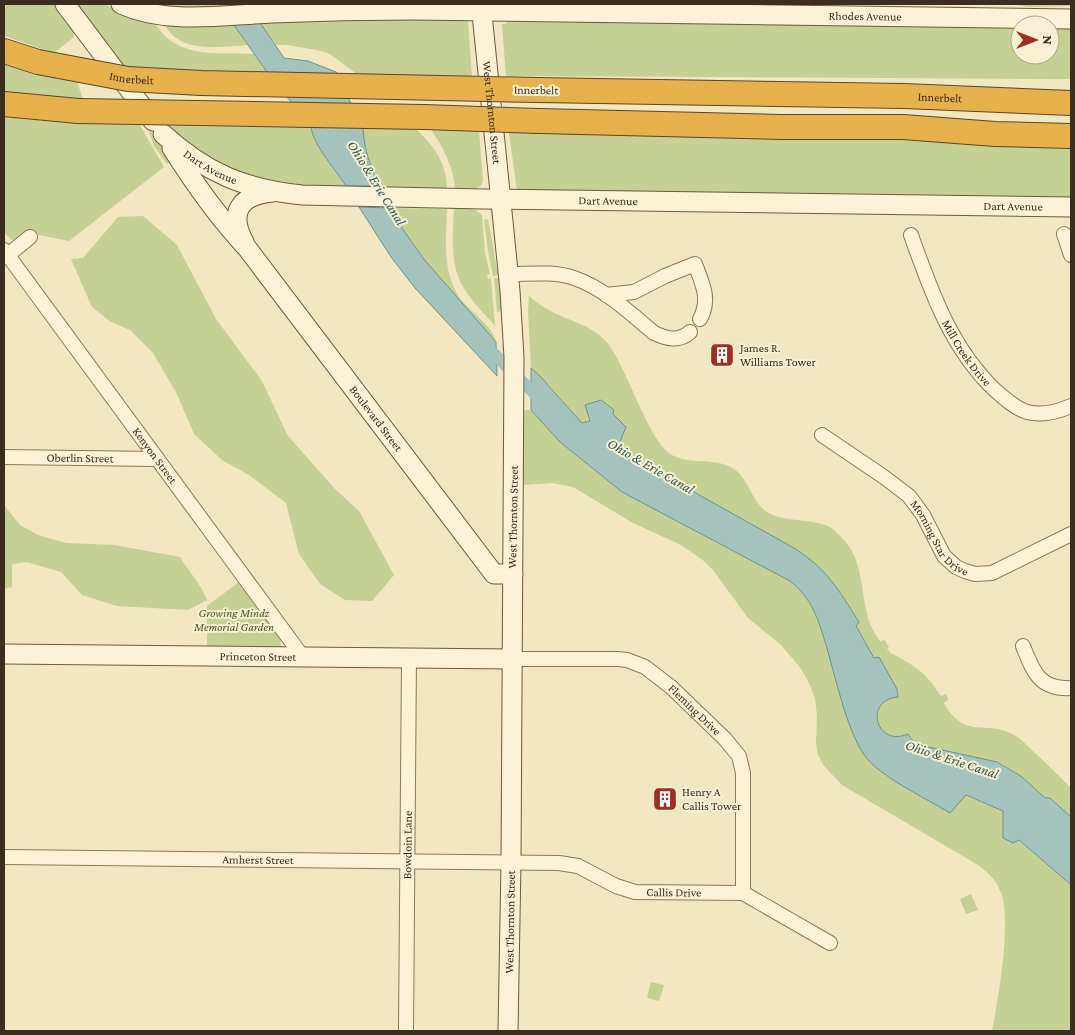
<svg xmlns="http://www.w3.org/2000/svg" width="1075" height="1035" font-family="'Crimson Pro',serif">
<style>
.green{fill:#c4d094}
.water{fill:#a4c3bd;stroke:#6a938c}
.lines{fill:none;stroke-linecap:round;stroke-linejoin:round}
.canal{stroke:#a4c3bd;stroke-width:12}
.street-casing{stroke:#8d7857;stroke-width:16}
.secondary-casing{stroke:#6e593a;stroke-width:21}
.highway-casing{stroke:#5a462c;stroke-width:26}
.street{stroke:#fbf3d5;stroke-width:14}
.secondary{stroke:#fbf3d5;stroke-width:19}
.highway{stroke:#e7b14b;stroke-width:24}
.highway-bridge-casing{stroke:#5a462c;stroke-width:26;stroke-linecap:butt}
.highway-bridge{stroke:#e7b14b;stroke-width:24}
.labels{text-anchor:middle;dominant-baseline:central;stroke-width:4;stroke-linejoin:round;paint-order:stroke}
.street-label{font-size:12px;fill:#3b2e1d;stroke:#f8f0d2}
.poi-label{font-size:12px;fill:#3b2e1d;stroke:#f8f0d2;text-anchor:start}
.park-label{font-size:12px;font-style:italic;fill:#465922;stroke:#f8f0d2}
.water-label{font-size:14px;font-style:italic;fill:#2b5b5c;stroke:#f8f0d2}
</style>
<rect width="100%" height="100%" fill="#f1e7c1"/>
<path class="green" d="M 4,4 L 56,4 L 75,27 L 74,37 L 54,53 L 4,36 Z
M 75,4 L 105,4 L 117,11 L 154,22 C 177,60 215,52 254,54 L 269,75 L 180,72 L 120,66 Z
M 153,4 L 219,4 L 220,6 L 179,9 Z
M 1010,4 L 1071,4 L 1071,6 L 1030,7 Z
M 327,18 L 468,21 L 472,77 L 358,75 L 330,54 L 317,50 L 287,45 L 276,45 L 259,21 Z
M 507,20 L 1020,27 L 1020,55 L 1050,55 L 1050,28 L 1071,28 L 1071,79 L 506,76 L 502,24 L 506,24 Z
M 164,23 L 232,23 L 247,45 C 219,47 178,54 164,23 Z
M 4,62 L 52,77 L 77,82 L 83,99 L 4,92 Z
M 4,117 L 47,121 L 140,125 L 164,167 L 69,241 L 39,235 L 22,249 L 4,233 Z
M 167,126 L 311,127 C 313,145 336,170 346,186 L 289,186 L 263,181 L 215,163 L 173,134 Z
M 147,127 L 172,160 L 167,164 L 154,146 Z
M 363,128 L 416,129 C 434,146 447,163 447,190 L 380,186 C 370,168 364,148 363,128 Z
M 431,129 L 479,130 L 483,180 C 481,193 465,189 455,189 C 453,166 444,149 431,129 Z
M 509,133 L 914,137 L 1071,144 L 1071,199 L 658,194 L 517,190 Z
M 388,208 L 447,209 C 446,240 442,270 459,297 C 469,311 494,327 496,342 L 423,258 Z
M 454,208 C 464,208 475,207 482,215 L 485,253 L 490,274 L 487,275 L 488,279 L 491,278 L 495,326 C 483,312 469,299 461,283 C 450,262 453,232 454,208 Z
M 143,216 L 177,245 L 216,319 L 262,381 L 288,436 L 335,489 L 359,511 L 394,575 L 372,601 L 345,600 L 320,584 L 299,554 L 286,503 L 249,475 L 222,460 L 194,434 L 176,392 L 153,353 L 130,330 L 111,322 L 92,307 L 71,259 L 83,258 L 118,217 Z
M 488,219 L 498,275 L 493,276 L 488,251 L 484,220 Z
M 494,278 L 499,278 L 502,311 L 497,312 Z
M 529,296 C 535,301 541,306 547,309 C 569,322 593,324 609,345 C 628,371 648,439 670,454 C 688,465 710,458 729,466 C 749,475 750,501 767,512 C 786,523 812,518 830,527 C 835,530 840,536 844,540 C 870,568 856,614 881,642 L 884,639 L 889,647 L 887,649 L 891,653 C 915,666 925,671 940,695 L 941,696 L 946,694 L 948,700 L 944,703 C 965,741 987,719 1014,735 C 1022,739 1028,747 1035,753 C 1047,764 1059,776 1071,788 L 1071,817 L 1050,798 L 1045,798 L 1021,776 L 1002,764 L 915,744 L 908,734 C 875,746 863,702 897,697 C 884,674 870,651 857,628 C 836,590 833,573 794,549 L 617,448 L 590,421 L 582,423 L 552,388 L 531,368 L 528,311 Z
M 523,410 L 531,410 L 560,442 L 622,492 L 785,578 C 799,587 808,598 816,613 L 854,737 L 866,757 L 1004,811 L 1019,840 L 1071,886 L 1071,1031 L 992,1031 C 998,1001 1012,921 1001,893 C 996,878 985,870 973,862 L 842,785 L 824,766 L 818,755 L 816,743 L 817,715 L 815,699 L 810,685 L 800,667 L 780,644 L 748,618 L 713,570 L 704,561 L 681,545 L 633,523 L 573,487 L 552,483 L 523,485 Z
M 4,505 L 20,525 L 38,535 L 66,543 L 114,545 L 180,557 C 189,572 201,584 207,600 L 188,610 L 117,606 L 82,595 L 61,572 L 27,562 L 12,564 L 12,587 L 4,589 Z
M 239,582 L 280,637 L 281,646 L 273,647 L 207,647 L 207,606 Z
M 971,894 L 978,910 L 966,914 L 960,899 Z
M 651,982 L 664,985 L 659,1001 L 647,998 Z"/>
<path class="water" d="M 219,4 L 244,4 L 259,21 L 284,58 L 308,61 L 336,72 L 363,128 C 364,148 370,168 380,186 L 346,186 C 336,170 313,145 311,127 L 267,72 Z
M 359,207 L 388,208 L 423,258 L 496,342 L 497,376 L 415,288 L 391,257 Z
M 531,368 L 540,376 L 582,423 L 590,421 L 585,405 L 601,400 L 614,410 L 613,414 L 626,427 L 617,449 L 794,548 C 828,570 838,589 859,622 L 856,626 L 874,658 L 879,657 L 897,689 L 898,697 C 863,700 876,748 908,734 L 915,744 L 997,762 L 1021,776 L 1045,798 L 1050,798 L 1071,817 L 1071,885 L 1019,840 L 1013,843 L 1003,838 L 1003,811 L 966,795 L 950,813 C 927,799 879,776 865,756 C 846,729 836,678 826,645 C 818,619 812,598 790,581 L 622,492 L 560,442 L 531,410 Z"/>
<g class="lines">
<path class="canal" d="M 484,344 L 543,402"/>
<defs>
<g id="street">
<path d="M 1064,234 L 1071,255"/>
<path id="s1" d="M 911,235 C 931,291 951,349 996,391 C 1005,399 1015,408 1027,412 C 1042,416 1057,412 1071,406"/>
<path id="s2" d="M 4,250 L 302,656"/>
<path d="M 8,255 L 30,237"/>
<path d="M 508,274 C 529,274 554,271 574,278 C 604,288 630,313 654,333 C 667,339 679,342 690,332"/>
<path d="M 606,295 L 634,292 L 665,276 L 695,264 C 702,283 711,299 700,319"/>
<path id="s3" d="M 822,435 L 884,477 L 909,496 L 923,515 L 944,556 L 956,567 L 965,571 L 975,574 L 992,573 L 1071,534"/>
<path id="s4" d="M 4,457 L 156,459"/>
<path d="M 1023,646 C 1033,671 1039,690 1071,688"/>
<path id="s5" d="M 512,659 L 618,659 L 627,660 L 645,667 L 671,687 L 725,739 L 739,756 L 743,773 L 743,893"/>
<path id="s6" d="M 4,857 L 559,863 L 578,866 L 616,886 L 635,892 L 743,893 L 830,943"/>
<path id="s7" d="M 406,1031 L 409,657"/>
</g>
<g id="secondary">
<path d="M 65,4 L 153,121"/>
<path id="s8" d="M 121,4 C 167,25 223,15 272,13 C 319,11 366,10 413,10 L 1071,19"/>
<path id="s9" d="M 481,4 L 510,291 L 514,357 L 511,862 L 508,1031"/>
<path id="s10" d="M 163,134 C 206,173 244,189 302,195 L 483,199 L 1071,207"/>
<path id="s11" d="M 172,148 C 194,183 218,217 247,248 L 494,574 L 513,574"/>
<path d="M 244,242 C 228,212 240,195 273,192"/>
<path id="s12" d="M 4,654 L 512,659"/>
</g>
<g id="highway">
<path d="M 4,51 L 38,62"/>
<path id="s13" d="M 538,90 L 904,96 L 1071,103"/>
<path d="M 4,104 L 78,111"/>
<path d="M 539,121 L 782,127 L 903,127 L 995,134 L 1071,136"/>
</g>
</defs>
<use href="#street" class="street-casing"/>
<use href="#secondary" class="secondary-casing"/>
<use href="#highway" class="highway-casing"/>
<use href="#street" class="street"/>
<use href="#secondary" class="secondary"/>
<use href="#highway" class="highway"/>
<defs>
<g id="highway-bridge">
<path id="s14" d="M 38,62 L 128,79 L 201,83 L 538,90"/>
<path d="M 78,111 L 424,117 L 539,121"/>
</g>
</defs>
<use href="#highway-bridge" class="highway-bridge-casing"/>
<use href="#highway-bridge" class="highway-bridge"/>
</g>
<defs>
<symbol id="building-square" viewBox="-11 -11 22 22"><rect x="-9" y="-9" width="18" height="18" rx="4" fill="#a02d22" stroke="#f8f0d2"/><path d="M-4-6H4V6H1V3H-1V6H-4ZM-2.5-4.3h1.7v1.8h-1.7ZM.8-4.3h1.7v1.8H.8ZM-2.5-1h1.7V.8h-1.7ZM.8-1h1.7V.8H.8Z" fill="#fff"/></symbol>
</defs>
<g fill-rule="evenodd">
<use href="#building-square" x="708" y="341" width="28" height="28"/>
<use href="#building-square" x="651" y="785" width="28" height="28"/>
</g>
<g class="labels">
<g class="street-label">
<text stroke="none"><textPath href="#s8" startOffset="746">Rhodes Avenue</textPath></text>
<text stroke="none"><textPath href="#s14" startOffset="95">Innerbelt</textPath></text>
<text transform="translate(536 90) rotate(1)">Innerbelt</text>
<text stroke="none"><textPath href="#s13" startOffset="402">Innerbelt</textPath></text>
<text stroke="none"><textPath href="#s9" startOffset="109">West Thornton Street</textPath></text>
<text stroke="none"><textPath href="#s10" startOffset="58">Dart Avenue</textPath></text>
<text stroke="none"><textPath href="#s10" startOffset="461">Dart Avenue</textPath></text>
<text stroke="none"><textPath href="#s10" startOffset="866">Dart Avenue</textPath></text>
<text stroke="none"><textPath href="#s1" startOffset="131">Mill Creek Drive</textPath></text>
<text stroke="none"><textPath href="#s11" startOffset="339">Boulevard Street</textPath></text>
<text stroke="none"><textPath href="#s2" startOffset="255">Kenyon Street</textPath></text>
<text stroke="none"><textPath href="#s4" startOffset="76">Oberlin Street</textPath></text>
<text transform="translate(513 517) rotate(-89)">West Thornton Street</text>
<text stroke="none"><textPath href="#s3" startOffset="159">Morning Star Drive</textPath></text>
<text stroke="none"><textPath href="#s12" startOffset="254">Princeton Street</textPath></text>
<text stroke="none"><textPath href="#s5" startOffset="200">Fleming Drive</textPath></text>
<text stroke="none"><textPath href="#s7" startOffset="186">Bowdoin Lane</textPath></text>
<text stroke="none"><textPath href="#s6" startOffset="254">Amherst Street</textPath></text>
<text stroke="none"><textPath href="#s6" startOffset="676">Callis Drive</textPath></text>
<text transform="translate(510 922) rotate(-89)">West Thornton Street</text>
</g>
<g class="poi-label">
<text x="740" y="348">James R.<tspan x="740" dy="14">Williams Tower</tspan></text>
<text x="682" y="792">Henry A<tspan x="682" dy="14">Callis Tower</tspan></text>
</g>
<g class="park-label">
<text x="234" y="613">Growing Mindz<tspan x="234" dy="14">Memorial Garden</tspan></text>
</g>
<g class="water-label">
<text transform="translate(377 183) rotate(58)">Ohio &amp; Erie Canal</text>
<text transform="translate(651 466) rotate(30)">Ohio &amp; Erie Canal</text>
<text transform="translate(952 759) rotate(18)">Ohio &amp; Erie Canal</text>
</g>
</g>
<rect width="1075" height="1035" fill="none" stroke="#3b2e1d" stroke-width="10"/>
<g transform="translate(1035 40) rotate(90)"><circle r="24" fill="#f8f0d2" stroke="#aca28a"/>
<path d="M0-4L9 19L0 12L-9 19Z" fill="#a02d22"/>
<text y="-8" font-size="14" font-weight="bold" text-anchor="middle" fill="#3b2e1d">N</text>
</g>
</svg>
